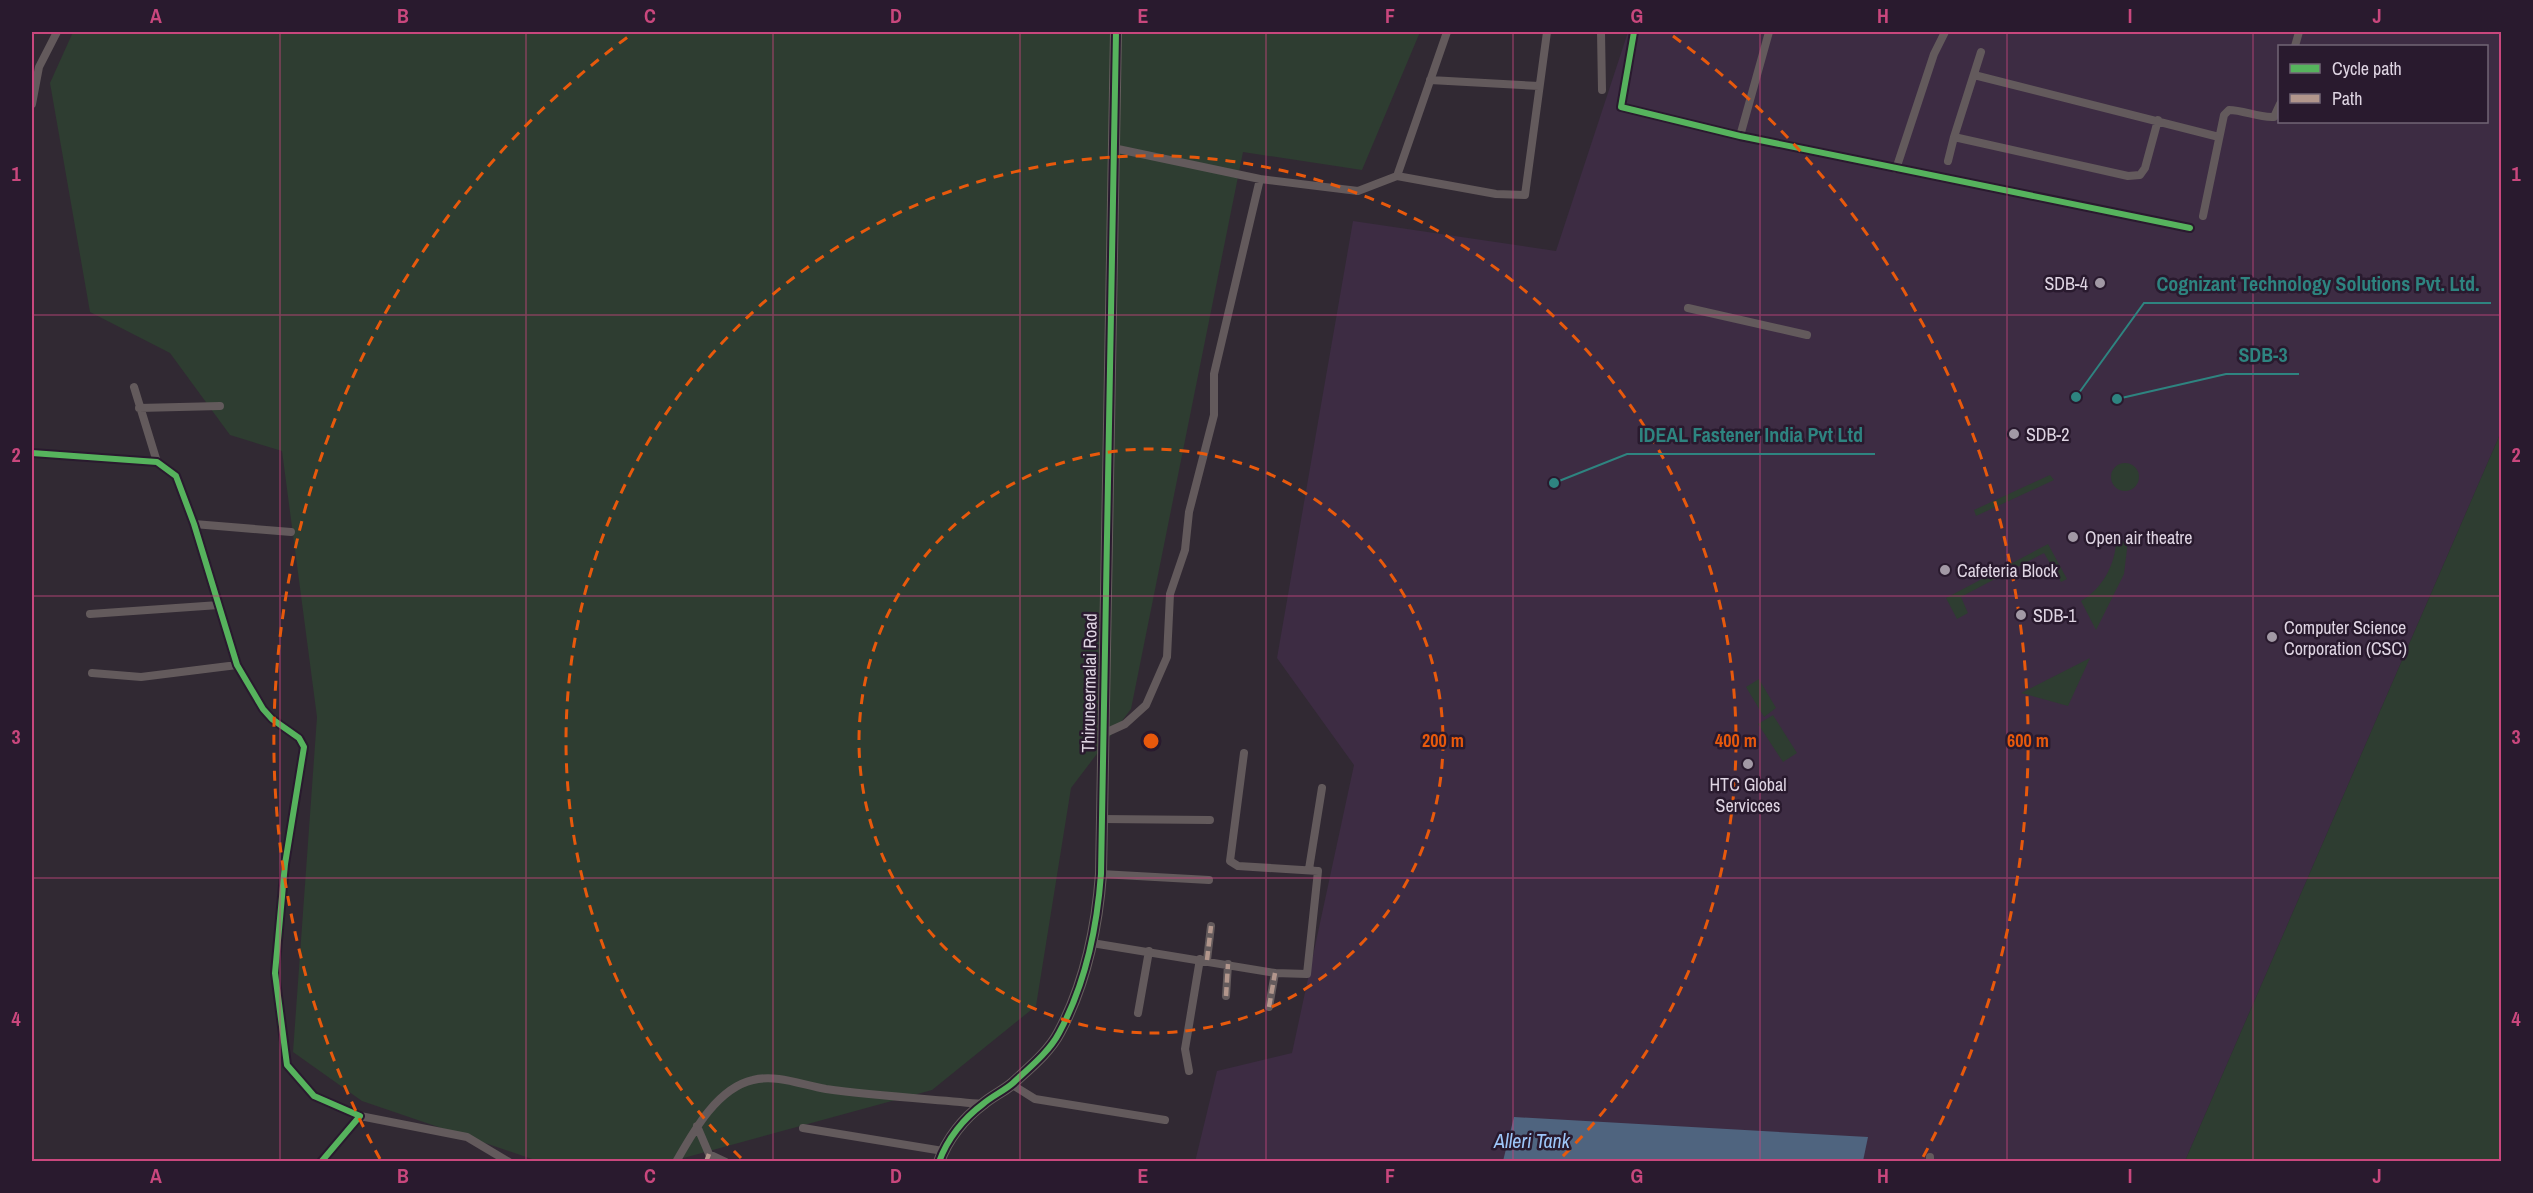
<svg xmlns="http://www.w3.org/2000/svg" width="2533" height="1193" font-family="'Archivo Narrow',sans-serif">
<style>
.built{fill:#3d2c43;fill-rule:evenodd}
.green{fill:#2e3d31}
.water{fill:#4f647f}
.lines{fill:none;stroke-linecap:round;stroke-linejoin:round}
.street{stroke:#635a5c;stroke-width:8}
.secondary{stroke:#665e5e;stroke-width:12}
.quiet{stroke:#b2968c;stroke-width:4.5;stroke-dasharray:9 4.5;stroke-linecap:butt}
.cycleway-casing{stroke:#291a2e;stroke-width:10}
.cycleway{stroke:#56b35d;stroke-width:6}
.grid{fill:none;stroke:#c9477d;stroke-width:1.5;stroke-opacity:0.55}
.ring{fill:none;stroke:#e8590c;stroke-width:3;stroke-dasharray:10 8}
.poi-dot{fill:#a299a5;stroke:#291a2e;stroke-width:2}
.labels{text-anchor:middle;dominant-baseline:central;stroke-width:5;stroke-linejoin:round;paint-order:stroke}
.poi-label{font-size:18px;fill:#dfd5e3;stroke:#291a2e;text-anchor:start}
.street-label{font-size:18px;fill:#dfd5e3;stroke:#291a2e}
.water-label{font-size:20px;font-style:italic;fill:#9dc6f9;stroke:#291a2e}
.centre{fill:#e8590c;stroke:#291a2e;stroke-width:3}
.ring-label{font-size:18px;text-anchor:middle;font-weight:bold;fill:#e8590c;stroke:#291a2e;stroke-width:5;stroke-linejoin:round;paint-order:stroke}
.leader{fill:none;stroke:#2e8480;stroke-width:2}
.callout-dot{fill:#2e8480;stroke:#291a2e;stroke-width:2}
.callout-label{font-size:20px;text-anchor:middle;font-weight:bold;fill:#2e8480;stroke:#291a2e;stroke-width:5;stroke-linejoin:round;paint-order:stroke}
.neatline{fill:none;stroke:#c9477d;stroke-width:2}
.grid-label{font-size:20px;text-anchor:middle;font-weight:bold;fill:#c9477d}
</style>
<rect width="100%" height="100%" fill="#312933"/>
<path class="built" d="M 1628,32 L 2501,32 L 2501,432 L 2185,1161 L 1195,1162 L 1217,1071 L 1292,1053 L 1354,765 L 1277,658 L 1353,221 L 1556,251 ZM 2280,46 L 2486,46 L 2486,122 L 2280,122 Z"/>
<path class="green" d="M 73,32 L 1420,32 L 1362,170 L 1243,152 L 1131,709 L 1071,788 L 1036,1006 L 932,1090 L 669,1162 L 538,1161 L 362,1101 L 293,1052 L 317,717 L 282,451 L 230,435 L 170,353 L 90,312 L 50,83 Z
M 2501,432 L 2501,1161 L 2185,1161 Z
M2111 477a14 14 0 1 1 28 0a14 14 0 1 1-28 0Z
M 2050,475 L 2054,480 L 1976,516 L 1974,510 Z
M 2128,541 L 2124,574 L 2096,630 L 2081,601 C 2102,589 2115,565 2116,542 Z
M 2048,544 L 2067,579 L 2061,582 L 2044,553 L 1961,597 L 1968,613 L 1957,619 L 1946,598 Z
M 2090,658 L 2068,706 L 2021,693 Z
M 1759,679 L 1776,708 L 1764,717 L 1746,687 Z
M 1773,715 L 1797,753 L 1783,762 L 1758,724 Z"/>
<path class="water" d="M 1514,1117 L 1868,1137 L 1863,1161 L 1503,1161 Z"/>
<g class="lines">
<path class="street" d="M 1601,32 L 1602,90
M 1634,32 L 1621,107 L 1740,136 L 2190,228
M 2295,46 L 2299,32
M 1981,52 L 1954,137 L 2128,176 L 2140,175 L 2145,168 L 2158,120
M 1974,75 L 2219,137
M 1430,80 L 1539,86
M 32,104 L 39,67 L 57,32
M 1740,136 L 1769,32
M 1113,148 L 1260,179 L 1358,191 L 1397,176 L 1447,32
M 1948,161 L 1954,137
M 1896,169 L 1934,54 L 1945,32
M 1397,176 L 1496,194 L 1525,195 L 1547,32
M 2203,216 L 2224,115 L 2229,110 C 2244,110 2258,118 2274,117 L 2280,104
M 1688,308 L 1807,335
M 134,387 L 157,462
M 139,408 L 220,406
M 32,453 L 157,462 L 176,476 L 194,524 L 237,665 L 263,709 L 272,719 L 299,738 L 304,747 L 285,864 L 275,973 L 287,1065 L 314,1096 L 360,1116 L 321,1162
M 194,524 L 291,532
M 90,614 L 219,605
M 92,673 L 141,677 L 237,665
M 1103,734 L 1125,724 L 1146,705 L 1167,657 L 1170,594 L 1185,550 L 1189,512 L 1214,415 L 1214,374 L 1260,179
M 1102,819 L 1210,820
M 1309,869 L 1322,788
M 1101,874 L 1209,880
M 1092,943 L 1275,973 L 1307,974 L 1318,871 L 1238,866 L 1230,861 L 1244,753
M 1207,960 L 1211,926
M 1226,996 L 1228,964
M 1269,1007 L 1275,973
M 1138,1013 L 1149,951
M 1189,1071 L 1185,1049 L 1200,959
M 1011,1084 L 1035,1099 L 1165,1120
M 360,1116 L 467,1137 L 509,1162
M 697,1126 L 709,1154 L 726,1162
M 803,1128 L 943,1151
M 1930,1157 L 1930,1162
M 676,1162 C 693,1132 717,1088 753,1080 C 777,1074 802,1085 826,1089 C 877,1096 930,1099 982,1104"/>
<path class="secondary" d="M 939,1162 C 947,1139 964,1118 983,1104 C 992,1096 1004,1091 1013,1083 C 1029,1068 1049,1052 1059,1033 C 1085,985 1097,928 1101,874 L 1116,32"/>
<path class="quiet" d="M 1207,960 L 1211,926
M 1226,996 L 1228,964
M 1269,1007 L 1275,973
M 706,1162 L 709,1154"/>
<defs>
<path id="cycleway" d="M 1634,32 L 1621,107 L 1740,136 L 2190,228
M 32,453 L 157,462 L 176,476 L 194,524 L 237,665 L 263,709 L 272,719 L 299,738 L 304,747 L 285,864 L 275,973 L 287,1065 L 314,1096 L 360,1116 L 321,1162
M 939,1162 C 947,1139 964,1118 983,1104 C 992,1096 1004,1091 1013,1083 C 1029,1068 1049,1052 1059,1033 C 1085,985 1097,928 1101,874 L 1116,32"/>
</defs>
<use href="#cycleway" class="cycleway-casing"/>
<use href="#cycleway" class="cycleway"/>
</g>
<path class="grid" d="M 280,32 L 280,1162M 526,32 L 526,1162M 773,32 L 773,1162M 1020,32 L 1020,1162M 1266,32 L 1266,1162M 1513,32 L 1513,1162M 1760,32 L 1760,1162M 2007,32 L 2007,1162M 2253,32 L 2253,1162M 32,315 L 2502,315M 32,596 L 2502,596M 32,878 L 2502,878"/>
<g class="ring">
<circle cx="1151" cy="741" r="292"/>
<path d="M741 1158A585 585 0 1 1 1561 1158"/>
<path d="M380 1159A877 877 0 0 1 629 36M1673 36A877 877 0 0 1 1922 1159"/>
</g>
<g class="poi-dot">
<circle cx="2100" cy="283" r="6"/>
<circle cx="2014" cy="434" r="6"/>
<circle cx="2073" cy="537" r="6"/>
<circle cx="1945" cy="570" r="6"/>
<circle cx="2021" cy="615" r="6"/>
<circle cx="2272" cy="637" r="6"/>
<circle cx="1748" cy="764" r="6"/>
</g>
<g class="labels">
<g class="poi-label">
<text x="2088" y="283" text-anchor="end">SDB-4</text>
<text x="2026" y="434">SDB-2</text>
<text x="2085" y="537">Open air theatre</text>
<text x="1957" y="570">Cafeteria Block</text>
<text x="2033" y="615">SDB-1</text>
<text x="2284" y="627">Computer Science<tspan x="2284" dy="21">Corporation (CSC)</tspan></text>
<text x="1748" y="784" text-anchor="middle">HTC Global<tspan x="1748" dy="21">Servicces</tspan></text>
</g>
<g class="street-label">
<text transform="translate(1089 683) rotate(-89)">Thiruneermalai Road</text>
</g>
<g class="water-label">
<text x="1532" y="1140">Alleri Tank</text>
</g>
</g>
<circle cx="1151" cy="741" r="9" class="centre"/>
<g class="ring-label">
<text x="1443" y="747">200 m</text>
<text x="1736" y="747">400 m</text>
<text x="2028" y="747">600 m</text>
</g>
<path class="leader" d="M2076 397L2144 303H2491M2117 399L2226 374H2299M1554 483L1627 454H1875"/>
<g class="callout-dot">
<circle cx="2076" cy="397" r="6"/>
<circle cx="2117" cy="399" r="6"/>
<circle cx="1554" cy="483" r="6"/>
</g>
<g class="callout-label">
<text x="2318" y="291">Cognizant Technology Solutions Pvt. Ltd.</text>
<text x="2263" y="362">SDB-3</text>
<text x="1751" y="442">IDEAL Fastener India Pvt Ltd</text>
</g>
<rect width="2533" height="1193" fill="none" stroke="#291a2e" stroke-width="66"/>
<rect x="2278" y="45" width="210" height="78" fill="#291a2e" stroke="#726576" stroke-width="1.5"/>
<rect x="2290" y="64" width="30" height="9" fill="#56b35d" stroke="#726576" stroke-width="1.5"/>
<text x="2332" y="75" font-size="18" fill="#dfd5e3">Cycle path</text>
<rect x="2290" y="94" width="30" height="9" fill="#b2968c" stroke="#726576" stroke-width="1.5"/>
<text x="2332" y="105" font-size="18" fill="#dfd5e3">Path</text>
<rect x="33" y="33" width="2467" height="1127" class="neatline"/>
<g class="grid-label">
<text x="156" y="23">A</text>
<text x="403" y="23">B</text>
<text x="650" y="23">C</text>
<text x="896" y="23">D</text>
<text x="1143" y="23">E</text>
<text x="1390" y="23">F</text>
<text x="1637" y="23">G</text>
<text x="1883" y="23">H</text>
<text x="2130" y="23">I</text>
<text x="2377" y="23">J</text>
<text x="16" y="181">1</text>
<text x="2516" y="181">1</text>
<text x="16" y="462">2</text>
<text x="2516" y="462">2</text>
<text x="16" y="744">3</text>
<text x="2516" y="744">3</text>
<text x="16" y="1026">4</text>
<text x="2516" y="1026">4</text>
<text x="156" y="1183">A</text>
<text x="403" y="1183">B</text>
<text x="650" y="1183">C</text>
<text x="896" y="1183">D</text>
<text x="1143" y="1183">E</text>
<text x="1390" y="1183">F</text>
<text x="1637" y="1183">G</text>
<text x="1883" y="1183">H</text>
<text x="2130" y="1183">I</text>
<text x="2377" y="1183">J</text>
</g>
</svg>
